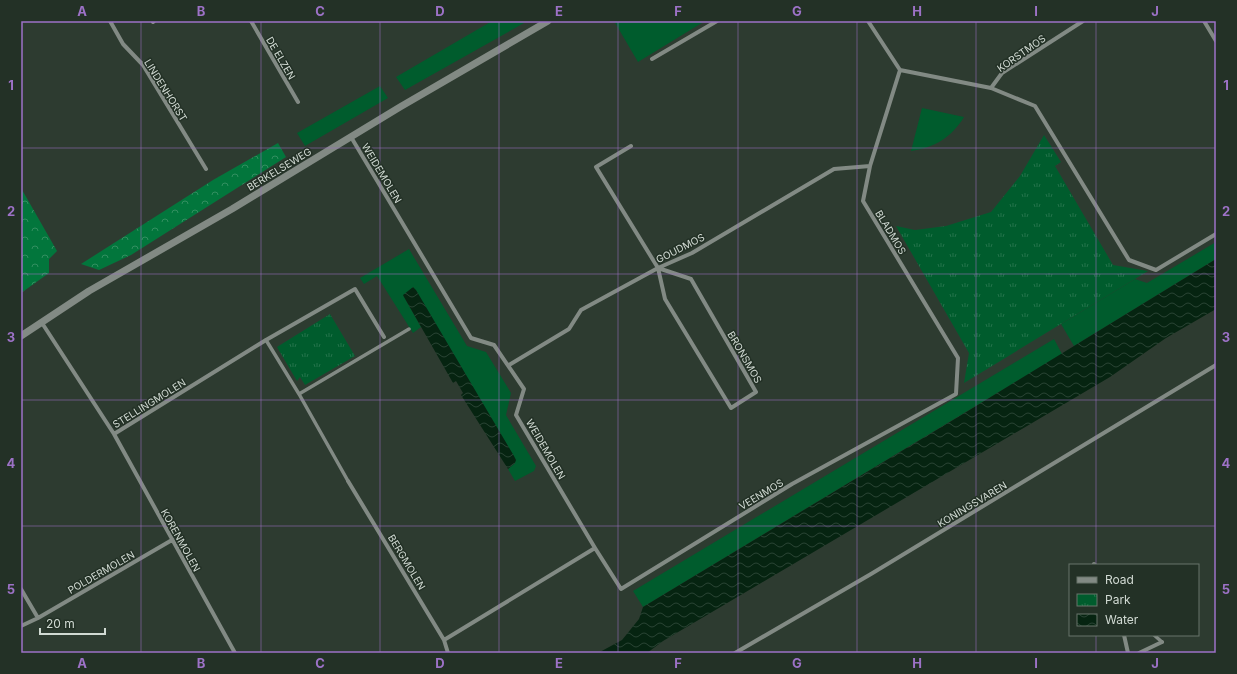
<svg xmlns="http://www.w3.org/2000/svg" width="1237" height="674" font-family="Inter,sans-serif">
<style>
.green{fill:#005c2d}
.forest{fill:url(#forest-crowns)}
.park{fill:url(#park-tufts)}
.water{fill:url(#water-waves)}
.lines{fill:none;stroke-linecap:round;stroke-linejoin:round}
.pedestrian{stroke:#828a84;stroke-width:3.5}
.minor{stroke:#828a84;stroke-width:4}
.tertiary{stroke:#828a84;stroke-width:7}
.grid{fill:none;stroke:#9d72c7;stroke-width:1;stroke-opacity:0.55}
.labels{text-anchor:middle;dominant-baseline:central;stroke-width:3;stroke-linejoin:round;paint-order:stroke}
.street-label{font-size:10px;fill:#d1dad3;stroke:#233126}
.neatline{fill:none;stroke:#9d72c7;stroke-width:1.5}
.grid-label{font-size:13px;text-anchor:middle;font-weight:bold;fill:#9d72c7}
</style>
<defs>
<pattern id="forest-crowns" width="20" height="18" patternUnits="userSpaceOnUse"><rect width="20" height="18" fill="#02763c"/><path d="M2 6a3 3 0 1 1 6 0M12 15a3 3 0 1 1 6 0" fill="none" stroke="#328f60"/></pattern>
<pattern id="park-tufts" width="24" height="20" patternUnits="userSpaceOnUse"><rect width="24" height="20" fill="#005c2d"/><path d="M3 7l-1-3M5 7V3M7 7l1-3M15 17l-1-3M17 17v-4M19 17l1-3" fill="none" stroke="#24734b"/></pattern>
<pattern id="water-waves" width="16" height="10" patternUnits="userSpaceOnUse"><rect width="16" height="10" fill="#062411"/><path d="M0 5q4-4 8 0t8 0" fill="none" stroke="#294333"/></pattern>
</defs>
<rect width="100%" height="100%" fill="#2d3b30"/>
<path class="green" d="M 492,21 L 525,21 L 524,23 L 405,90 L 396,77 Z
M 614,21 L 705,21 L 638,62 Z
M 380,86 L 388,98 L 305,146 L 297,133 Z
M 922,108 L 964,117 C 952,137 934,148 911,151 Z
M 1216,242 L 1216,259 L 1074,346 L 1061,324 L 1135,279 L 1147,283 Z
M 409,249 L 467,346 L 486,352 L 511,393 L 506,415 L 536,466 L 534,471 L 515,481 L 508,469 L 515,463 L 403,295 L 421,327 L 413,333 L 377,276 L 364,284 L 360,278 Z
M 1054,339 L 1062,354 L 643,607 L 633,591 Z"/>
<path class="forest" d="M 278,143 L 286,157 L 131,255 L 99,270 L 81,264 L 213,180 Z
M 21,188 L 57,251 L 49,259 L 49,273 L 21,293 Z"/>
<path class="park" d="M 1044,135 L 1061,162 L 1055,166 L 1113,265 L 1148,271 L 964,383 L 969,353 L 896,226 L 915,230 L 946,226 L 991,212 L 1020,176 Z
M 330,314 L 355,356 L 305,385 L 300,377 L 297,381 L 277,347 Z"/>
<path class="water" d="M 1216,259 L 1216,309 L 1166,338 L 1110,377 L 663,641 L 647,653 L 598,653 L 622,640 L 639,619 L 643,607 L 963,414 Z
M 413,287 L 416,290 L 514,456 L 516,460 L 515,463 L 508,469 L 461,395 L 463,393 L 456,381 L 453,383 L 404,297 L 403,295 Z"/>
<g class="lines">
<path class="pedestrian" d="M 266,340 L 299,394 L 348,481
M 299,394 L 409,329
M 1154,635 L 1162,642"/>
<path class="minor" d="M 110,21 L 123,44 L 143,65 L 206,169
M 251,21 L 298,102
M 868,21 L 900,70
M 1204,21 L 1216,41
M 153,22 L 154,21
M 652,59 L 717,21
M 991,88 L 1002,73 L 1083,21
M 351,137 L 471,338 L 494,345 L 524,389 L 516,415 L 595,548 L 444,640
M 631,146 L 596,167 L 658,268 L 665,299 L 731,408 L 756,392 L 691,279 L 658,268
M 42,323 L 114,434 L 266,340 L 355,289 L 384,337
M 509,365 L 569,329 L 581,310 L 658,268 L 692,253 L 834,169 L 870,166
M 114,434 L 235,653
M 348,481 L 444,640 L 448,653
M 595,548 L 621,589 L 792,484 L 956,394 L 958,358 L 863,201 L 870,166 L 900,70 L 991,88 L 1035,106 L 1129,260 L 1156,270 L 1216,234
M 1094,564 L 1095,565
M 21,589 L 38,618
M 21,626 L 38,618 L 172,540
M 1124,635 L 1128,653
M 735,653 L 871,574 L 1216,365
M 1139,653 L 1162,642"/>
<path class="tertiary" d="M 21,336 L 89,291 L 232,209 L 400,107 L 548,21"/>
</g>
<path class="grid" d="M 141,21 L 141,653M 261,21 L 261,653M 380,21 L 380,653M 499,21 L 499,653M 618,21 L 618,653M 738,21 L 738,653M 857,21 L 857,653M 976,21 L 976,653M 1096,21 L 1096,565M 21,148 L 1216,148M 21,274 L 1216,274M 21,400 L 1216,400M 21,526 L 1216,526M 1096,635 L 1096,653"/>
<g class="labels">
<g class="street-label">
<text transform="translate(1021 53) rotate(-35)">KORSTMOS</text>
<text transform="translate(281 58) rotate(60)">DE ELZEN</text>
<text transform="translate(166 90) rotate(58)">LINDENHORST</text>
<text transform="translate(279 169) rotate(-31)">BERKELSEWEG</text>
<text transform="translate(382 173) rotate(59)">WEIDEMOLEN</text>
<text transform="translate(891 232) rotate(59)">BLADMOS</text>
<text transform="translate(680 248) rotate(-27)">GOUDMOS</text>
<text transform="translate(745 357) rotate(60)">BRONSMOS</text>
<text transform="translate(149 403) rotate(-32)">STELLINGMOLEN</text>
<text transform="translate(546 449) rotate(60)">WEIDEMOLEN</text>
<text transform="translate(761 494) rotate(-31)">VEENMOS</text>
<text transform="translate(972 504) rotate(-31)">KONINGSVAREN</text>
<text transform="translate(181 540) rotate(61)">KORENMOLEN</text>
<text transform="translate(407 562) rotate(59)">BERGMOLEN</text>
<text transform="translate(101 572) rotate(-30)">POLDERMOLEN</text>
</g>
</g>
<rect width="1237" height="674" fill="none" stroke="#233126" stroke-width="44"/>
<rect x="1069" y="564" width="130" height="72" fill="#233126" stroke="#69756b"/>
<rect x="1077" y="577" width="20" height="6" fill="#828a84" stroke="#69756b"/>
<text x="1105" y="584" font-size="12" fill="#d1dad3">Road</text>
<rect x="1077" y="594" width="20" height="12" fill="url(#park-tufts)" stroke="#69756b"/>
<text x="1105" y="604" font-size="12" fill="#d1dad3">Park</text>
<rect x="1077" y="614" width="20" height="12" fill="url(#water-waves)" stroke="#69756b"/>
<text x="1105" y="624" font-size="12" fill="#d1dad3">Water</text>
<path d="M40 628v6h65v-6" fill="none" stroke="#d1dad3" stroke-width="2"/>
<text x="46" y="628" font-size="12" fill="#d1dad3" stroke="#233126" stroke-width="3" paint-order="stroke">20 m</text>
<rect x="22" y="22" width="1193" height="630" class="neatline"/>
<g class="grid-label">
<text x="82" y="16">A</text>
<text x="201" y="16">B</text>
<text x="320" y="16">C</text>
<text x="440" y="16">D</text>
<text x="559" y="16">E</text>
<text x="678" y="16">F</text>
<text x="797" y="16">G</text>
<text x="917" y="16">H</text>
<text x="1036" y="16">I</text>
<text x="1155" y="16">J</text>
<text x="11" y="90">1</text>
<text x="1226" y="90">1</text>
<text x="11" y="216">2</text>
<text x="1226" y="216">2</text>
<text x="11" y="342">3</text>
<text x="1226" y="342">3</text>
<text x="11" y="468">4</text>
<text x="1226" y="468">4</text>
<text x="11" y="594">5</text>
<text x="1226" y="594">5</text>
<text x="82" y="668">A</text>
<text x="201" y="668">B</text>
<text x="320" y="668">C</text>
<text x="440" y="668">D</text>
<text x="559" y="668">E</text>
<text x="678" y="668">F</text>
<text x="797" y="668">G</text>
<text x="917" y="668">H</text>
<text x="1036" y="668">I</text>
<text x="1155" y="668">J</text>
</g>
</svg>
